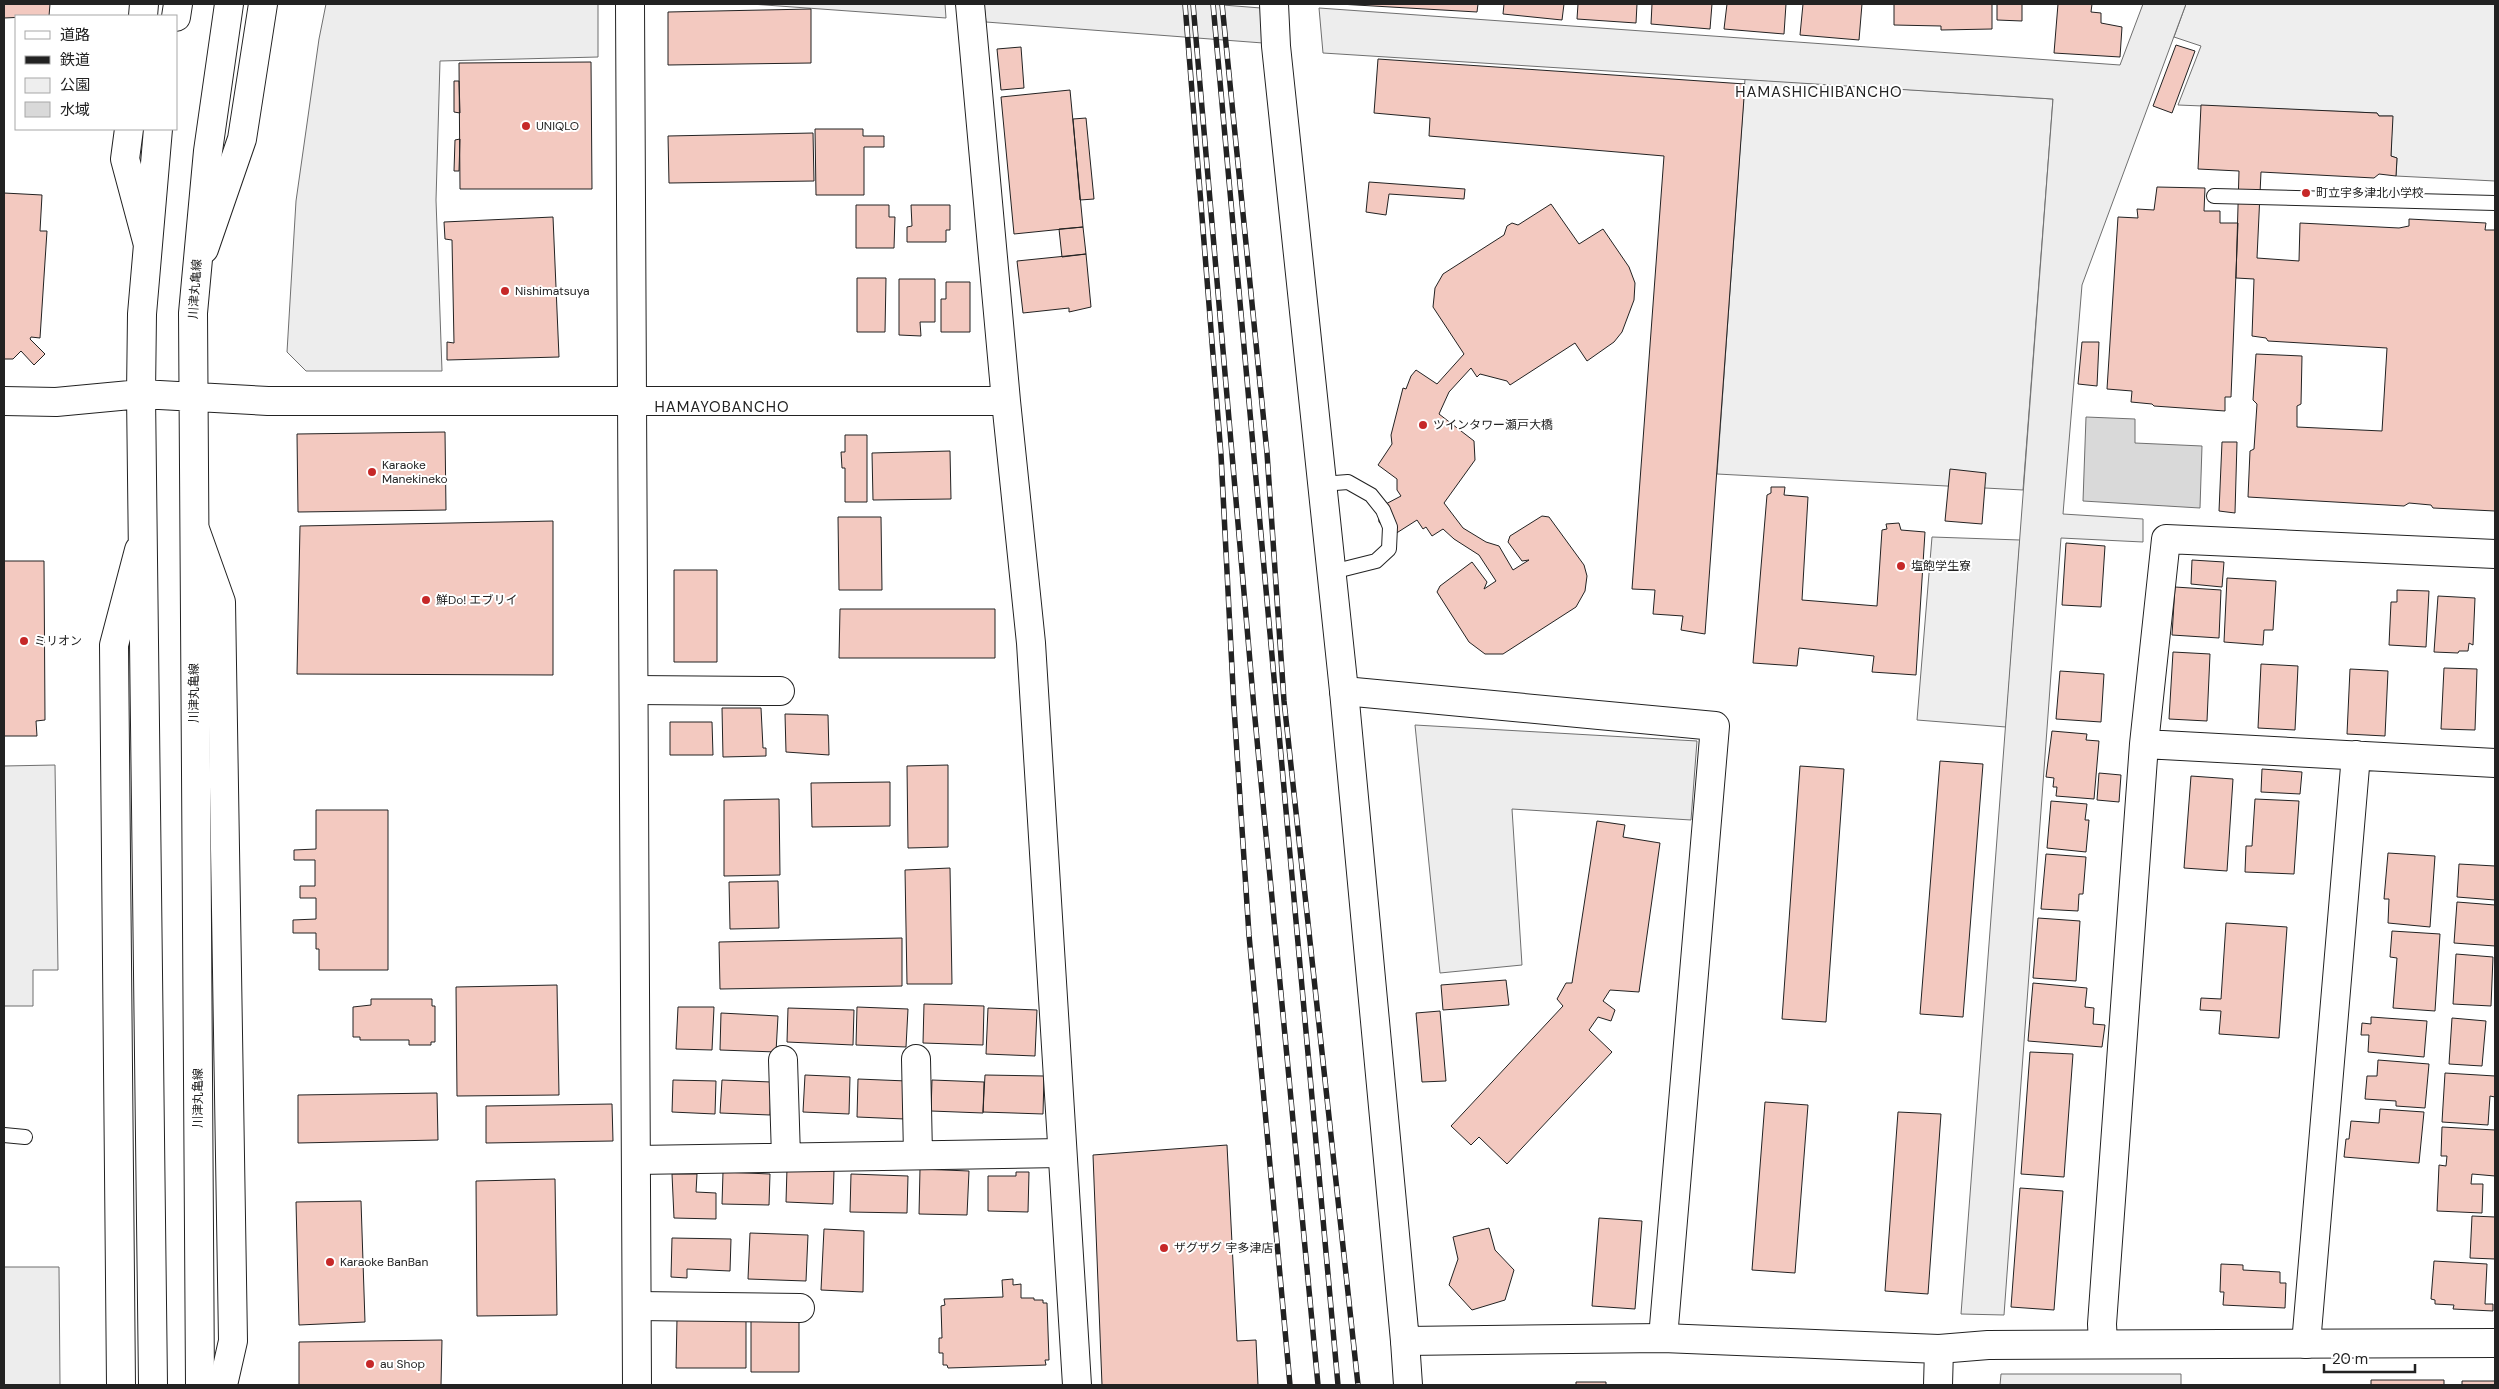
<svg xmlns="http://www.w3.org/2000/svg" width="2499" height="1389" font-family="'DM Sans','Noto Sans JP',sans-serif">
<style>
.green{fill:#eee;stroke:#6f6f6f}
.parking{fill:#ededed;stroke:#6f6f6f}
.water{fill:#d9d9d9;stroke:#6f6f6f}
.building{fill:#f3c9c0;stroke:#222}
.lines{fill:none;stroke-linecap:round;stroke-linejoin:round}
.lane-casing{stroke:#222;stroke-width:16}
.street-casing{stroke:#222;stroke-width:30}
.secondary-casing{stroke:#222;stroke-width:30}
.lane{stroke:#fff;stroke-width:14}
.street{stroke:#fff;stroke-width:28}
.secondary{stroke:#fff;stroke-width:28}
.rail-casing{stroke:#222;stroke-width:5.5}
.rail{stroke:#fff;stroke-width:4;stroke-dasharray:11;stroke-linecap:butt}
.poi-dot{fill:#c62828;stroke:#fff;stroke-width:2}
.labels{text-anchor:middle;dominant-baseline:central;stroke-width:4;stroke-linejoin:round;paint-order:stroke}
.poi-label{font-size:12px;fill:#222;stroke:#fff;text-anchor:start}
.street-label{font-size:12px;fill:#222;stroke:#fff}
.quarter-label{font-size:15px;letter-spacing:1px;fill:#222;stroke:#fff}
</style>
<rect width="100%" height="100%" fill="#fff"/>
<path class="green" d="M 2186,4 L 2495,4 L 2495,181 L 2396,176 L 2397,158 L 2391,156 L 2392,116 L 2379,116 L 2377,113 L 2178,105 L 2201,46 L 2174,37 Z
M 1745,79 L 2053,99 L 2023,490 L 1717,474 Z
M 1932,537 L 2020,540 L 2006,727 L 1917,720 Z"/>
<path class="parking" d="M 326,4 L 598,4 L 598,57 L 440,61 L 436,200 L 442,371 L 306,371 L 287,352 L 296,201 L 319,39 Z
M 751,4 L 945,4 L 946,18 Z
M 984,4 L 1210,4 L 1261,8 L 1263,43 L 986,22 Z
M 2143,4 L 2186,4 L 2082,285 L 2063,514 L 2143,519 L 2143,542 L 2061,538 L 2004,1315 L 1961,1314 L 2053,99 L 1323,53 L 1319,8 L 2120,65 Z
M 1415,725 L 1697,741 L 1691,820 L 1512,809 L 1522,965 L 1440,973 Z
M 55,765 L 58,970 L 33,970 L 33,1006 L 4,1006 L 4,766 Z
M 4,1267 L 59,1267 L 60,1385 L 4,1385 Z
M 2001,1374 L 2181,1374 L 2181,1385 L 2000,1385 Z"/>
<path class="water" d="M 2086,417 L 2135,419 L 2135,443 L 2202,446 L 2200,508 L 2083,501 Z"/>
<path class="building" d="M 4,4 L 50,4 L 49,16 L 4,18 Z
M 1339,4 L 1478,4 L 1477,12 Z
M 1504,4 L 1564,4 L 1562,20 L 1503,14 Z
M 1578,4 L 1637,4 L 1636,23 L 1577,19 Z
M 1652,4 L 1712,4 L 1710,29 L 1651,24 Z
M 1727,4 L 1786,4 L 1784,34 L 1724,29 Z
M 1803,4 L 1862,4 L 1859,40 L 1800,35 Z
M 1894,4 L 1992,4 L 1992,29 L 1941,30 L 1941,26 L 1894,25 Z
M 1997,4 L 2022,4 L 2022,21 L 1997,20 Z
M 2058,4 L 2092,4 L 2091,12 L 2101,13 L 2101,23 L 2122,27 L 2120,57 L 2054,53 Z
M 811,9 L 811,63 L 668,65 L 668,12 Z
M 2176,45 L 2195,51 L 2172,113 L 2153,106 Z
M 1021,47 L 1024,88 L 1001,90 L 997,49 Z
M 1378,59 L 1745,84 L 1705,634 L 1681,630 L 1683,616 L 1653,614 L 1655,590 L 1632,589 L 1664,156 L 1429,136 L 1430,118 L 1374,113 Z
M 591,62 L 592,189 L 460,189 L 459,63 Z
M 454,81 L 459,81 L 460,113 L 454,112 Z
M 1070,90 L 1083,227 L 1014,234 L 1001,97 Z
M 2201,105 L 2377,113 L 2379,116 L 2393,116 L 2391,156 L 2397,158 L 2396,176 L 2379,174 L 2374,178 L 2261,172 L 2257,258 L 2299,261 L 2300,223 L 2399,228 L 2409,226 L 2409,219 L 2486,223 L 2485,230 L 2495,230 L 2495,511 L 2433,508 L 2431,505 L 2409,503 L 2404,506 L 2248,497 L 2250,451 L 2254,449 L 2257,404 L 2253,400 L 2256,354 L 2302,356 L 2301,404 L 2297,406 L 2297,427 L 2382,431 L 2387,348 L 2268,341 L 2266,338 L 2252,336 L 2254,279 L 2236,278 L 2239,171 L 2198,169 Z
M 1086,118 L 1094,199 L 1080,200 L 1073,119 Z
M 815,129 L 863,129 L 863,136 L 884,136 L 884,147 L 864,147 L 864,195 L 816,195 Z
M 813,133 L 814,181 L 669,183 L 668,136 Z
M 460,139 L 459,171 L 454,171 L 455,140 Z
M 1369,182 L 1465,189 L 1464,199 L 1389,194 L 1386,215 L 1366,212 Z
M 2157,187 L 2205,188 L 2204,211 L 2220,211 L 2220,223 L 2238,223 L 2231,397 L 2225,397 L 2225,411 L 2154,406 L 2152,404 L 2131,402 L 2132,391 L 2107,389 L 2118,217 L 2138,218 L 2137,209 L 2154,210 Z
M 4,193 L 42,195 L 40,231 L 47,231 L 40,338 L 31,337 L 30,339 L 45,354 L 34,365 L 21,351 L 13,359 L 4,359 Z
M 1551,204 L 1579,244 L 1603,229 L 1629,267 L 1635,283 L 1634,300 L 1622,332 L 1614,342 L 1587,361 L 1575,343 L 1510,385 L 1507,381 L 1480,374 L 1477,377 L 1471,368 L 1449,392 L 1439,414 L 1474,441 L 1475,460 L 1444,503 L 1463,528 L 1486,542 L 1499,546 L 1513,570 L 1529,560 L 1522,561 L 1508,542 L 1510,536 L 1542,516 L 1549,517 L 1584,565 L 1587,576 L 1585,591 L 1576,607 L 1503,654 L 1485,654 L 1469,642 L 1437,592 L 1440,586 L 1472,562 L 1487,582 L 1484,589 L 1496,581 L 1479,555 L 1454,539 L 1443,529 L 1432,536 L 1426,527 L 1423,529 L 1417,520 L 1395,534 L 1385,529 L 1379,522 L 1378,513 L 1382,506 L 1401,496 L 1397,490 L 1397,479 L 1378,465 L 1392,444 L 1391,435 L 1403,388 L 1406,389 L 1411,376 L 1416,370 L 1437,384 L 1464,354 L 1433,307 L 1435,288 L 1443,274 L 1504,235 L 1507,226 L 1512,223 L 1518,225 Z
M 856,205 L 889,205 L 889,217 L 895,217 L 894,248 L 856,248 Z
M 911,205 L 950,205 L 950,230 L 946,230 L 946,242 L 907,242 L 907,227 L 912,226 Z
M 553,217 L 559,357 L 447,360 L 447,342 L 454,343 L 452,240 L 445,239 L 444,222 Z
M 1083,227 L 1086,254 L 1062,257 L 1059,229 Z
M 1086,254 L 1091,307 L 1069,312 L 1069,308 L 1023,313 L 1017,261 Z
M 857,278 L 886,278 L 885,332 L 857,332 Z
M 899,279 L 935,279 L 935,322 L 920,322 L 921,336 L 899,335 Z
M 946,282 L 970,282 L 970,332 L 941,332 L 941,299 L 946,299 Z
M 2082,342 L 2099,342 L 2097,386 L 2078,384 Z
M 445,432 L 446,510 L 298,512 L 297,434 Z
M 845,435 L 867,435 L 867,502 L 845,502 L 845,468 L 842,468 L 841,452 L 845,452 Z
M 2222,442 L 2237,442 L 2235,513 L 2219,511 Z
M 950,451 L 951,499 L 873,500 L 872,453 Z
M 1950,469 L 1986,473 L 1982,524 L 1945,521 Z
M 1771,487 L 1785,487 L 1784,495 L 1808,497 L 1802,600 L 1877,606 L 1882,530 L 1887,529 L 1886,524 L 1899,523 L 1901,530 L 1925,532 L 1916,675 L 1872,672 L 1874,656 L 1799,648 L 1797,666 L 1753,663 L 1767,495 L 1771,493 Z
M 838,517 L 881,517 L 882,590 L 839,590 Z
M 553,521 L 553,675 L 297,674 L 300,526 Z
M 2066,543 L 2105,546 L 2101,607 L 2062,605 Z
M 2192,560 L 2224,562 L 2222,587 L 2191,584 Z
M 4,561 L 44,561 L 45,720 L 36,721 L 37,736 L 4,736 Z
M 674,570 L 717,570 L 717,662 L 674,662 Z
M 2227,578 L 2276,581 L 2273,630 L 2264,630 L 2263,645 L 2224,642 Z
M 2175,587 L 2221,590 L 2219,638 L 2172,635 Z
M 2397,590 L 2429,591 L 2426,647 L 2389,645 L 2391,602 L 2397,602 Z
M 2438,596 L 2475,598 L 2473,645 L 2469,643 L 2468,651 L 2459,651 L 2458,653 L 2434,652 Z
M 840,609 L 995,609 L 995,658 L 839,658 Z
M 2173,652 L 2210,654 L 2207,721 L 2169,719 Z
M 2261,664 L 2298,666 L 2295,730 L 2258,728 Z
M 2444,668 L 2477,669 L 2475,730 L 2441,729 Z
M 2350,669 L 2388,671 L 2385,736 L 2347,734 Z
M 2060,671 L 2104,674 L 2101,722 L 2056,719 Z
M 722,708 L 761,708 L 763,748 L 766,748 L 766,756 L 723,757 Z
M 785,714 L 828,715 L 829,755 L 786,752 Z
M 670,722 L 712,722 L 713,755 L 670,755 Z
M 2052,731 L 2087,734 L 2086,740 L 2099,741 L 2094,799 L 2056,796 L 2057,787 L 2053,787 L 2054,778 L 2046,777 Z
M 1940,761 L 1983,764 L 1963,1017 L 1920,1014 Z
M 948,765 L 948,847 L 908,848 L 907,766 Z
M 1800,766 L 1844,769 L 1826,1022 L 1782,1019 Z
M 2262,769 L 2302,772 L 2300,794 L 2261,792 Z
M 2099,773 L 2121,775 L 2119,802 L 2097,800 Z
M 2191,776 L 2233,779 L 2227,871 L 2184,868 Z
M 890,782 L 890,826 L 812,827 L 811,783 Z
M 779,799 L 780,875 L 724,876 L 724,800 Z
M 2255,799 L 2299,801 L 2294,874 L 2245,872 L 2246,846 L 2252,846 Z
M 2051,801 L 2087,804 L 2085,820 L 2089,820 L 2086,852 L 2047,848 Z
M 316,810 L 388,810 L 388,970 L 319,970 L 319,949 L 316,949 L 316,933 L 293,933 L 293,920 L 316,919 L 316,898 L 300,898 L 300,886 L 315,886 L 315,860 L 294,860 L 294,850 L 316,849 Z
M 1597,821 L 1625,825 L 1623,837 L 1660,843 L 1639,992 L 1610,990 L 1603,1001 L 1615,1010 L 1611,1021 L 1598,1017 L 1589,1030 L 1612,1052 L 1507,1164 L 1479,1137 L 1471,1145 L 1451,1126 L 1563,1006 L 1557,999 L 1566,983 L 1572,983 Z
M 2388,853 L 2435,856 L 2430,927 L 2388,923 L 2389,899 L 2384,899 Z
M 2046,854 L 2086,857 L 2083,894 L 2079,894 L 2078,911 L 2041,909 Z
M 2459,864 L 2495,866 L 2495,900 L 2457,897 Z
M 950,868 L 952,984 L 907,984 L 905,870 Z
M 778,881 L 779,928 L 730,929 L 729,882 Z
M 2457,902 L 2495,905 L 2495,946 L 2454,943 Z
M 2038,918 L 2080,921 L 2076,981 L 2033,978 Z
M 2226,923 L 2287,927 L 2279,1038 L 2219,1034 L 2221,1011 L 2200,1010 L 2201,998 L 2221,999 Z
M 2392,931 L 2440,934 L 2435,1011 L 2393,1008 L 2397,958 L 2390,957 Z
M 902,938 L 902,986 L 720,989 L 719,942 Z
M 2456,954 L 2493,957 L 2491,1006 L 2453,1004 Z
M 1506,980 L 1509,1005 L 1443,1010 L 1441,985 Z
M 2033,983 L 2087,988 L 2085,1007 L 2094,1008 L 2093,1024 L 2105,1025 L 2102,1047 L 2028,1041 Z
M 557,985 L 559,1095 L 457,1096 L 456,987 Z
M 371,999 L 432,999 L 432,1006 L 435,1006 L 435,1042 L 431,1042 L 431,1045 L 409,1045 L 409,1040 L 360,1040 L 360,1037 L 353,1037 L 353,1007 L 371,1005 Z
M 924,1004 L 984,1006 L 983,1045 L 923,1043 Z
M 678,1007 L 714,1007 L 712,1050 L 676,1049 Z
M 857,1007 L 908,1009 L 906,1047 L 856,1045 Z
M 788,1008 L 854,1010 L 853,1045 L 787,1042 Z
M 988,1008 L 1037,1010 L 1035,1056 L 986,1054 Z
M 1440,1011 L 1446,1081 L 1422,1082 L 1416,1013 Z
M 721,1013 L 778,1016 L 776,1052 L 720,1050 Z
M 2371,1017 L 2427,1021 L 2424,1057 L 2368,1052 L 2369,1035 L 2361,1035 L 2362,1023 L 2371,1024 Z
M 2452,1018 L 2486,1021 L 2482,1066 L 2449,1064 Z
M 2030,1052 L 2073,1054 L 2064,1177 L 2021,1174 Z
M 2378,1060 L 2429,1064 L 2425,1108 L 2396,1106 L 2396,1101 L 2365,1099 L 2367,1076 L 2377,1076 Z
M 2445,1073 L 2495,1076 L 2495,1097 L 2490,1096 L 2488,1125 L 2442,1122 Z
M 805,1075 L 850,1077 L 849,1114 L 803,1112 Z
M 985,1075 L 1044,1076 L 1043,1114 L 983,1112 Z
M 858,1079 L 907,1081 L 905,1119 L 857,1117 Z
M 673,1080 L 716,1081 L 715,1114 L 672,1112 Z
M 722,1080 L 771,1082 L 770,1115 L 720,1113 Z
M 932,1080 L 984,1082 L 983,1113 L 931,1111 Z
M 437,1093 L 438,1140 L 298,1143 L 298,1095 Z
M 1765,1102 L 1808,1105 L 1795,1273 L 1752,1270 Z
M 612,1104 L 613,1141 L 486,1143 L 486,1106 Z
M 2380,1109 L 2424,1112 L 2419,1163 L 2344,1157 L 2346,1139 L 2349,1139 L 2351,1121 L 2379,1123 Z
M 1898,1112 L 1941,1114 L 1928,1294 L 1885,1291 Z
M 2442,1127 L 2495,1130 L 2495,1176 L 2472,1174 L 2471,1184 L 2483,1184 L 2482,1213 L 2437,1211 L 2439,1165 L 2446,1166 L 2447,1156 L 2441,1156 Z
M 1227,1145 L 1237,1341 L 1256,1340 L 1258,1385 L 1102,1385 L 1093,1155 Z
M 787,1168 L 834,1170 L 833,1204 L 786,1202 Z
M 920,1169 L 969,1171 L 967,1215 L 919,1214 Z
M 723,1172 L 770,1174 L 769,1205 L 722,1204 Z
M 1016,1172 L 1029,1172 L 1028,1212 L 988,1211 L 988,1176 L 1016,1176 Z
M 672,1174 L 697,1174 L 696,1192 L 716,1193 L 716,1219 L 674,1218 Z
M 851,1174 L 908,1176 L 907,1213 L 850,1212 Z
M 555,1179 L 557,1315 L 477,1316 L 476,1181 Z
M 2020,1188 L 2063,1191 L 2054,1310 L 2011,1307 Z
M 361,1201 L 365,1322 L 299,1325 L 296,1202 Z
M 2472,1216 L 2495,1217 L 2495,1259 L 2470,1258 Z
M 1599,1218 L 1642,1221 L 1635,1309 L 1592,1306 Z
M 1489,1228 L 1495,1250 L 1514,1270 L 1505,1300 L 1472,1310 L 1449,1285 L 1458,1259 L 1453,1237 Z
M 824,1229 L 864,1231 L 863,1292 L 821,1290 Z
M 750,1233 L 808,1235 L 806,1281 L 748,1279 Z
M 672,1238 L 731,1239 L 730,1271 L 687,1269 L 687,1278 L 671,1277 Z
M 2434,1261 L 2487,1264 L 2485,1304 L 2493,1304 L 2493,1311 L 2453,1309 L 2454,1305 L 2435,1304 L 2435,1300 L 2431,1299 Z
M 2221,1264 L 2243,1265 L 2243,1270 L 2280,1272 L 2280,1283 L 2286,1283 L 2285,1308 L 2223,1305 L 2224,1292 L 2220,1292 Z
M 1013,1279 L 1013,1285 L 1021,1284 L 1021,1298 L 1034,1298 L 1034,1300 L 1043,1300 L 1043,1303 L 1047,1303 L 1049,1360 L 1045,1360 L 1046,1365 L 948,1368 L 947,1365 L 943,1365 L 943,1353 L 939,1353 L 939,1338 L 942,1338 L 941,1306 L 945,1305 L 944,1299 L 1003,1297 L 1002,1280 Z
M 751,1318 L 799,1318 L 799,1372 L 751,1372 Z
M 677,1319 L 746,1319 L 746,1368 L 676,1368 Z
M 442,1340 L 441,1385 L 299,1385 L 299,1342 Z
M 2371,1380 L 2444,1380 L 2444,1385 L 2371,1385 Z
M 2462,1381 L 2495,1381 L 2495,1385 L 2462,1385 Z
M 1576,1382 L 1606,1382 L 1606,1385 L 1576,1385 Z"/>
<g class="lines">
<defs>
<path id="lane" d="M 2214,196 L 2495,203
M 1322,484 L 1348,482 L 1371,495 L 1383,510 L 1390,527 L 1389,549 L 1376,561 L 1332,572
M 4,1135 L 25,1137"/>
<path id="street" d="M 143,16 L 144,4
M 129,129 L 125,159 L 147,241
M 204,249 L 242,139 L 263,4
M 196,532 L 221,602 L 233,1341 L 223,1385
M 634,690 L 780,691
M 1344,691 L 1715,726 L 1663,1338
M 2144,744 L 2495,763
M 916,1059 L 918,1155
M 783,1060 L 786,1157
M 636,1160 L 1062,1153
M 637,1306 L 800,1308
M 1405,1341 L 1408,1385
M 2103,1344 L 2102,1324 L 2144,744 L 2166,539 L 2495,554
M 2306,1344 L 2356,755
M 121,1385 L 114,645 L 139,550"/>
<path id="secondary" d="M 630,4 L 637,1385
M 970,4 L 1006,401 L 1031,643 L 1077,1385
M 1274,4 L 1276,46 L 1344,691 L 1405,1341 L 1663,1338 L 1939,1349 L 1988,1345 L 2495,1343
M 176,17 L 178,4
M 4,401 L 56,402 L 141,394 L 268,401 L 1006,401
M 153,1385 L 141,394 L 142,314 L 158,129
M 200,1385 L 193,313 L 208,151 L 229,4
M 1938,1385 L 1939,1349"/>
</defs>
<use href="#lane" class="lane-casing"/>
<use href="#street" class="street-casing"/>
<use href="#secondary" class="secondary-casing"/>
<use href="#lane" class="lane"/>
<use href="#street" class="street"/>
<use href="#secondary" class="secondary"/>
<defs>
<path id="rail" d="M 1185,4 L 1221,455 L 1234,707 L 1249,935 L 1290,1385
M 1193,4 L 1254,708 L 1318,1385
M 1213,4 L 1338,1385
M 1222,4 L 1267,453 L 1284,701 L 1358,1385"/>
</defs>
<use href="#rail" class="rail-casing"/>
<use href="#rail" class="rail"/>
</g>
<g class="poi-dot">
<circle cx="526" cy="126" r="5"/>
<circle cx="2306" cy="193" r="5"/>
<circle cx="505" cy="291" r="5"/>
<circle cx="1423" cy="425" r="5"/>
<circle cx="372" cy="472" r="5"/>
<circle cx="1901" cy="566" r="5"/>
<circle cx="426" cy="600" r="5"/>
<circle cx="24" cy="641" r="5"/>
<circle cx="1164" cy="1248" r="5"/>
<circle cx="330" cy="1262" r="5"/>
<circle cx="370" cy="1364" r="5"/>
</g>
<g class="labels">
<g class="poi-label">
<text x="536" y="126">UNIQLO</text>
<text x="2316" y="193">町立宇多津北小学校</text>
<text x="515" y="291">Nishimatsuya</text>
<text x="1433" y="425">ツインタワー瀬戸大橋</text>
<text x="382" y="465">Karaoke<tspan x="382" dy="14">Manekineko</tspan></text>
<text x="1911" y="566">塩飽学生寮</text>
<text x="436" y="600">鮮Do! エブリイ</text>
<text x="34" y="641">ミリオン</text>
<text x="1174" y="1248">ザグザグ 宇多津店</text>
<text x="340" y="1262">Karaoke BanBan</text>
<text x="380" y="1364">au Shop</text>
</g>
<g class="street-label">
<text transform="translate(195 289) rotate(-86)">川津丸亀線</text>
<text transform="translate(194 693) rotate(-90)">川津丸亀線</text>
<text transform="translate(198 1098) rotate(-90)">川津丸亀線</text>
</g>
<g class="quarter-label">
<text x="1819" y="92">HAMASHICHIBANCHO</text>
<text x="722" y="407">HAMAYOBANCHO</text>
</g>
</g>
<rect width="2499" height="1389" fill="none" stroke="#222222" stroke-width="10"/>
<rect x="15" y="15" width="162" height="115" fill="#ffffff" stroke="#a7a7a7"/>
<rect x="25" y="31" width="25" height="8" fill="#ffffff" stroke="#a7a7a7"/>
<text x="60" y="40" font-size="15" fill="#222222">道路</text>
<rect x="25" y="56" width="25" height="8" fill="#222222" stroke="#a7a7a7"/>
<text x="60" y="65" font-size="15" fill="#222222">鉄道</text>
<rect x="25" y="78" width="25" height="15" fill="#eeeeee" stroke="#a7a7a7"/>
<text x="60" y="90" font-size="15" fill="#222222">公園</text>
<rect x="25" y="102" width="25" height="15" fill="#d9d9d9" stroke="#a7a7a7"/>
<text x="60" y="115" font-size="15" fill="#222222">水域</text>
<path d="M2324 1364v8h91v-8" fill="none" stroke="#222222" stroke-width="2.5"/>
<text x="2332" y="1364" font-size="15" fill="#222222" stroke="#ffffff" stroke-width="4" paint-order="stroke">20 m</text>
</svg>
